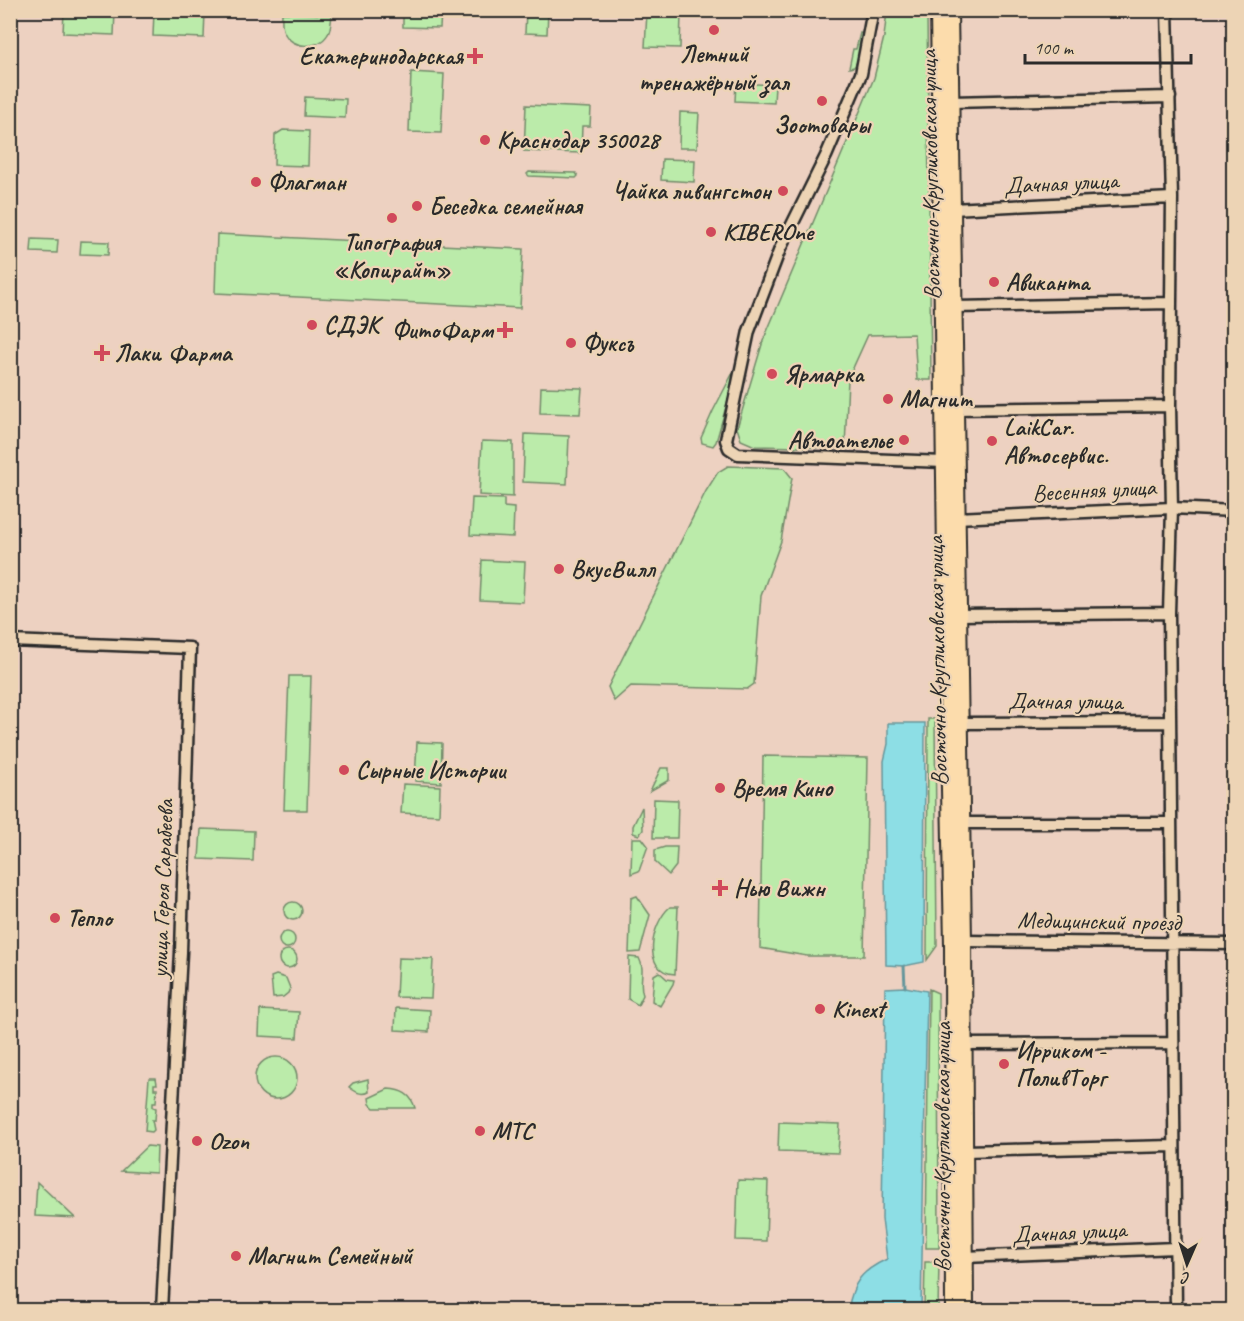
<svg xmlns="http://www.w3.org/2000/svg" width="1244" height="1321" font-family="Caveat,sans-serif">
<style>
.green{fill:#bbebaa;stroke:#738b6a;stroke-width:1.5}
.water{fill:#8ddee5;stroke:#66969b;stroke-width:1.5}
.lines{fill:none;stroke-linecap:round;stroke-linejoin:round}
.stream{stroke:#66969b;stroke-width:3}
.minor-casing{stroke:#2b2b2b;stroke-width:15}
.major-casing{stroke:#2b2b2b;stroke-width:18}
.minor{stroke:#edd4b5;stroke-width:10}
.major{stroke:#fcdcac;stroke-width:14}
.poi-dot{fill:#d1495b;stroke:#edd4b5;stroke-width:2}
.labels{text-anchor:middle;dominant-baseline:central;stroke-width:4.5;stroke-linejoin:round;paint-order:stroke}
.poi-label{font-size:24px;font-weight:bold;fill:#2b2b2b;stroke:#edd4b5;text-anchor:start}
.street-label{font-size:24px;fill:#2b2b2b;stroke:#edd4b5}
</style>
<rect width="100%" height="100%" fill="#edd1c1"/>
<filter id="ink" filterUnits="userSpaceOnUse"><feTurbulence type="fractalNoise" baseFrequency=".0167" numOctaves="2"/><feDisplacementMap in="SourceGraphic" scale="12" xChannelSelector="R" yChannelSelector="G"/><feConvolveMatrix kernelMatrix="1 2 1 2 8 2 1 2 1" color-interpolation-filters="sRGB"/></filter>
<g filter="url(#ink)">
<path class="green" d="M 64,11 L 115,11 L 114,35 L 63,33 Z
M 154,11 L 205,11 L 204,38 L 153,36 Z
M 403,11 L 441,11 L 440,28 L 403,27 Z
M 526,11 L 548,11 L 547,34 L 525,33 Z
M 887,11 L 927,11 L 931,380 L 917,380 L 914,334 L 868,335 L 848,379 L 845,448 L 755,446 L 741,440 L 737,428 L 763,341 L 874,78 L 884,37 Z
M 647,12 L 681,14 L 680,48 L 645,47 Z
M 282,13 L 332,15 C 331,21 331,29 328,34 C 319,50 291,49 284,32 C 281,26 282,19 282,13 Z
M 860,33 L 864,34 L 858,60 L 854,67 L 849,68 L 853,49 L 856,49 Z
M 411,72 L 444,74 L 441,133 L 409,132 Z
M 736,83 L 775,85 L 774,103 L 735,101 Z
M 305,97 L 346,99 L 345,118 L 304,116 Z
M 526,105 L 591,108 L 590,126 L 582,126 L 581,153 L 524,151 Z
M 680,112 L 699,113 L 697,148 L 679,148 Z
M 283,130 L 309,131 L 308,166 L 274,165 L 275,135 Z
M 662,159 L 695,160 L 694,182 L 661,180 Z
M 529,172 L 576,173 L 578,176 L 576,178 L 529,176 L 527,174 Z
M 217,234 L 523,249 L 520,308 L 215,293 Z
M 32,239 L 58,240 L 57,253 L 31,252 Z
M 81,241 L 109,242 L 108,255 L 80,254 Z
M 739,361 L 716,442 L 713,446 L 702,443 L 701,438 L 713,411 Z
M 541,387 L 582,388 L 580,414 L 540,413 Z
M 525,434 L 569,436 L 567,484 L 523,482 Z
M 482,441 L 513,442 L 513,497 L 479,495 Z
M 728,466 L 784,468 L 792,478 L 781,541 L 761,596 L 754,684 L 747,689 L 631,686 L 614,701 L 608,687 L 706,491 L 718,472 Z
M 472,498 L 504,499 L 504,507 L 514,508 L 513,537 L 470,535 Z
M 482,560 L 525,562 L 523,602 L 480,600 Z
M 289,676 L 311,676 L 307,810 L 284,810 Z
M 928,719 L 935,719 L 937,946 L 927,960 Z
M 417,742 L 442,743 L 441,783 L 415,781 Z
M 763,756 L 868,758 L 864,956 L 807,956 L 760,948 Z
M 661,768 L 669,768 L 669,780 L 650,791 Z
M 403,784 L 440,786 L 439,815 L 401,813 Z
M 654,799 L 678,800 L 677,838 L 653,838 Z
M 642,807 L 643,830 L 639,835 L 633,833 L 633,826 Z
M 201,829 L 254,831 L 253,861 L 199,859 Z
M 632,838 L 642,838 L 648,846 L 639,871 L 631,874 Z
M 665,847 L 677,847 L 676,866 L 669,875 L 655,862 L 655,850 Z
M 637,896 L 650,915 L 640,952 L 629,953 L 631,898 Z
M284 911a9 9 0 1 1 18 0a9 9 0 1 1-18 0Z
M 670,907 L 678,907 L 675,974 C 640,972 652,922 670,907 Z
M279 940a8 8 0 1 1 16 0a8 8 0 1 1-16 0Z
M279 959a9 9 0 1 1 18 0a9 9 0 1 1-18 0Z
M 629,957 L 639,958 C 646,971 638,982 643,995 L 638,1005 L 628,999 Z
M 398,958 L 433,959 L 431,998 L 396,997 Z
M 659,972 L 667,979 L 674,980 L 673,984 L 660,1006 L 652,1001 L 654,975 Z
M 276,975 L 286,978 L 290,988 L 288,993 L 283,997 L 273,998 L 271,977 Z
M 929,989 L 938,993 L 939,1248 L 926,1248 Z
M 396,1008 L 430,1010 L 429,1032 L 395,1030 Z
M 260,1010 L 299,1012 L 297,1038 L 259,1036 Z
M255 1078a21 21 0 1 1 42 0a21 21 0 1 1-42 0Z
M 149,1078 L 156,1078 L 157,1084 L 154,1084 L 154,1089 L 157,1089 L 156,1102 L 153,1102 L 153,1107 L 156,1108 L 155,1120 L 152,1120 L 154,1130 L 152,1132 L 145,1131 Z
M 368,1079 L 369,1092 C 362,1096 355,1092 349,1087 L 353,1083 Z
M 388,1089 C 402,1090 411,1094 415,1108 L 374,1108 L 370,1104 L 369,1098 Z
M 779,1122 L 840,1124 L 838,1153 L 778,1151 Z
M 147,1146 L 157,1147 L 156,1173 L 121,1171 Z
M 738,1180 L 768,1181 L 766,1241 L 736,1240 Z
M 37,1182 L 75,1218 L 35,1216 Z
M 925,1262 L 939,1262 L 938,1310 L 924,1310 Z"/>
<path class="water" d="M 888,723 L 925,723 L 924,962 L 904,966 L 886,965 L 884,761 L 888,744 Z
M 905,987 L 927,991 L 921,1310 L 848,1310 C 853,1282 861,1271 887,1259 L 882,1219 L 885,988 Z"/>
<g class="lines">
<path class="stream" d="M 904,966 L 905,987"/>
<defs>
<path id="minor" d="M 873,10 L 861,74 L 826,156 L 780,249 L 749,331 L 726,440 L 729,448 L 738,454 L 944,462
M 1167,10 L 1172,198 L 1170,406 L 1172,508 L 1169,613 L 1176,1310
M 951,102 L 1170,97
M 952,209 L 1172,198
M 954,307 L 1171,303
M 955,409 L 1170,406
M 957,518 L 1172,508 L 1234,511
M 959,615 L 1169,613
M 10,641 L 190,648 L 181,952 L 162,1310
M 961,723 L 1169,722
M 962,823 L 1171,823
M 964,941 L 1234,944
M 964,1044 L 1173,1043
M 965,1151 L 1173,1146
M 965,1257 L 1175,1248"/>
<path id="major" d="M 938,10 L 946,633 L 952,945 L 953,1310
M 950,10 L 964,941 L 966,1310"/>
</defs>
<use href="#minor" class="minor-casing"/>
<use href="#major" class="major-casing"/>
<use href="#minor" class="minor"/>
<use href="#major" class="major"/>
</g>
</g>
<g class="poi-dot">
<circle cx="714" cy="30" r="6"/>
<path d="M472 47h6v6h6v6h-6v6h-6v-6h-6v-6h6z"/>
<circle cx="822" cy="101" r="6"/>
<circle cx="485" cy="140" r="6"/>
<circle cx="256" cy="182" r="6"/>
<circle cx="783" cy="191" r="6"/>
<circle cx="417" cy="206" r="6"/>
<circle cx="392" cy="218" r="6"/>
<circle cx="711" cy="232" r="6"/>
<circle cx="994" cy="282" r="6"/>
<circle cx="312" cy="325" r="6"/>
<path d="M502 321h6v6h6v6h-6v6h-6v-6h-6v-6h6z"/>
<circle cx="571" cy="343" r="6"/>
<path d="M99 344h6v6h6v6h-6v6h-6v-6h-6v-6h6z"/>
<circle cx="772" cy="374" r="6"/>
<circle cx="888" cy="399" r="6"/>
<circle cx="904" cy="440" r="6"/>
<circle cx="992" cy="441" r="6"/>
<circle cx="559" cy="569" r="6"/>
<circle cx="344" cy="770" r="6"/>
<circle cx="720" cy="788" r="6"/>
<path d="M717 879h6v6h6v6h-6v6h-6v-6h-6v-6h6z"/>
<circle cx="55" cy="918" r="6"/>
<circle cx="820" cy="1009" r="6"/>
<circle cx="1004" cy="1064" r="6"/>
<circle cx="480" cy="1131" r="6"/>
<circle cx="197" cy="1141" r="6"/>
<circle cx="236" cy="1256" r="6"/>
</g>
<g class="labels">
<g class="poi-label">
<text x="714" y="54" text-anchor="middle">Летний<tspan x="714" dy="28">тренажёрный зал</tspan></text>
<text x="463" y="56" text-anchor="end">Екатеринодарская</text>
<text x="822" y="125" text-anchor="middle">Зоотовары</text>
<text x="497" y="140">Краснодар 350028</text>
<text x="268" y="182">Флагман</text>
<text x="771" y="191" text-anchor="end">Чайка ливингстон</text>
<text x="429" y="206">Беседка семейная</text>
<text x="723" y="232">KIBEROne</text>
<text x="392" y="242" text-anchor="middle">Типография<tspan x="392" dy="28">«Копирайт»</tspan></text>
<text x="1006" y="282">Авиканта</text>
<text x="324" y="325">СДЭК</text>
<text x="493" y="330" text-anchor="end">ФитоФарм</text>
<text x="583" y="343">Фуксъ</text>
<text x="114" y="353">Лаки Фарма</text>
<text x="784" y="374">Ярмарка</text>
<text x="900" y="399">Магнит</text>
<text x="1004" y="427">LaikCar.<tspan x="1004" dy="28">Автосервис.</tspan></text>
<text x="892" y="440" text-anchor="end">Автоателье</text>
<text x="571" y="569">ВкусВилл</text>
<text x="356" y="770">Сырные Истории</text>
<text x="732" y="788">Время Кино</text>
<text x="734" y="888">Нью Вижн</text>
<text x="67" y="918">Тепло</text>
<text x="832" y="1009">Kinext</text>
<text x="1016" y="1050">Ирриком -<tspan x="1016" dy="28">ПоливТорг</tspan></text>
<text x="492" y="1131">МТС</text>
<text x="209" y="1141">Ozon</text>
<text x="248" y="1256">Магнит Семейный</text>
</g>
<g class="street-label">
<text transform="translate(930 175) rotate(-91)">Восточно-Кругликовская улица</text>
<text transform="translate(1061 183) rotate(-3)">Дачная улица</text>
<text transform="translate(1094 490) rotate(-3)">Весенняя улица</text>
<text transform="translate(937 661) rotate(-91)">Восточно-Кругликовская улица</text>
<text x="1065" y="701">Дачная улица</text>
<text transform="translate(162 889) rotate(-88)">улица Героя Сарабеева</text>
<text transform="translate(1099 921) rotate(1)">Медицинский проезд</text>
<text transform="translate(942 1147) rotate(-90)">Восточно-Кругликовская улица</text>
<text transform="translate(1069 1232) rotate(-3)">Дачная улица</text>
</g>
</g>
<rect width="1244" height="1321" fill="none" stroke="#edd4b5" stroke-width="36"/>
<rect x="18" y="18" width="1208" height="1285" fill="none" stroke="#2b2b2b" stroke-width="2" filter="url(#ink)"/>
<g transform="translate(1187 1264) rotate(183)" stroke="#edd4b5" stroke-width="4.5" paint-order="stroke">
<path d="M0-4.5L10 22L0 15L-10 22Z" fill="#2b2b2b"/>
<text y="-9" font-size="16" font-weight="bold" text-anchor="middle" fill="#2b2b2b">С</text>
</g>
<path d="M1025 54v9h166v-9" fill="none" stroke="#2b2b2b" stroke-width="3"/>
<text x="1034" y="54" font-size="18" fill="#2b2b2b" stroke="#edd4b5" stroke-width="4.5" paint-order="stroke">100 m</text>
</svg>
